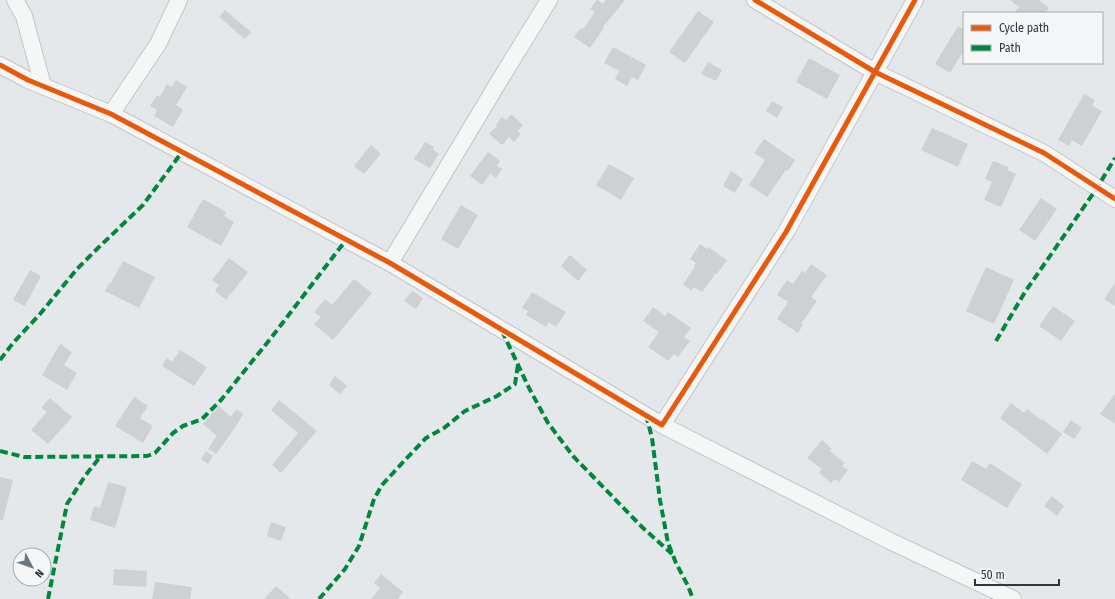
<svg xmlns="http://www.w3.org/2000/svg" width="1115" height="599" font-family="'Fira Sans Condensed',sans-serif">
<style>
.building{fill:#ced0d2}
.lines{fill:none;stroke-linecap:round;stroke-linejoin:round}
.minor-casing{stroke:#c3c6c8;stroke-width:18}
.minor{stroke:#f5f6f6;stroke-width:16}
.quiet{stroke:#00873e;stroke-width:4;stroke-dasharray:8 4;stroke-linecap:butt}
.cycleway-casing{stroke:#f4f6f8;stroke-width:8}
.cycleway{stroke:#e8590c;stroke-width:5}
</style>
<rect width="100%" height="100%" fill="#e5e8ea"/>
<path class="building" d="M 597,0 L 603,4 L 606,0 L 625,0 L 603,27 L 604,28 L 590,48 L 574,37 L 581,28 L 583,29 L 595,12 L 590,9 Z
M 1010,0 L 1039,0 L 1049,8 L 1045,13 L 1014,13 L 1019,7 Z
M 225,10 L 251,32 L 245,39 L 219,17 Z
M 698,11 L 714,22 L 685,63 L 669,52 Z
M 958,26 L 964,30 L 964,50 L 950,73 L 935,64 Z
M 613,47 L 646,65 L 638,80 L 632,77 L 627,86 L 615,79 L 619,71 L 604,63 Z
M 809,58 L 840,75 L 827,99 L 796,82 Z
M 708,62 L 722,70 L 716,81 L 701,74 Z
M 176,80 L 187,87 L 176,105 L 183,110 L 173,127 L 154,116 L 157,110 L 150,106 L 157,95 L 160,97 L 167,84 L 172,87 Z
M 1084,94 L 1095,100 L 1092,106 L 1102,111 L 1082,146 L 1072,140 L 1069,146 L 1058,140 Z
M 772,101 L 783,107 L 777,118 L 766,111 Z
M 511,114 L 523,125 L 518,131 L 521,134 L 514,142 L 509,137 L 502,145 L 489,134 L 497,126 L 496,125 L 502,117 L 506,120 Z
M 932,128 L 968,144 L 958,167 L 921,150 Z
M 764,139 L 795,160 L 788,171 L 786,170 L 767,197 L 749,185 L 765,160 L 754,153 Z
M 425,142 L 434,147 L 433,150 L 439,154 L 430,168 L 414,159 Z
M 371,145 L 381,154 L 364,174 L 354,166 Z
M 488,152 L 500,161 L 497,166 L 502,169 L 496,178 L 490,174 L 482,185 L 470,176 Z
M 993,161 L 1009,167 L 1007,170 L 1016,174 L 1001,207 L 984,200 L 992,182 L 985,179 Z
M 609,164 L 634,178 L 621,200 L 596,185 Z
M 731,171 L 743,179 L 735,193 L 723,186 Z
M 1041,198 L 1057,209 L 1035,241 L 1019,230 Z
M 203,199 L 226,212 L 224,216 L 234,222 L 221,246 L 187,227 Z
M 461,205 L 478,215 L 458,249 L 441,239 Z
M 700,244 L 707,249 L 708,247 L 727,260 L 717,274 L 716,273 L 702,292 L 694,287 L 691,290 L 683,284 L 695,267 L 694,266 L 696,263 L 690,259 Z
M 570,255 L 587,270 L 578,281 L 561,266 Z
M 229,258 L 248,272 L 226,300 L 215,291 L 219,285 L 212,280 Z
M 123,261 L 155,277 L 139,308 L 105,291 L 109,283 L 111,283 Z
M 811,264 L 827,275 L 811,297 L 817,301 L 801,324 L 803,325 L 798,333 L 777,319 L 788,302 L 777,295 L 787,280 L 793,284 L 802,271 L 805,273 Z
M 986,267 L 1014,280 L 994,324 L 966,311 Z
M 30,270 L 41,276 L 25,306 L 13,300 Z
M 354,279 L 372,293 L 333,340 L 314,324 L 321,317 L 314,312 L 325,299 L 332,305 Z
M 1115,283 L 1115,306 L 1104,299 Z
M 412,291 L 423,298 L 416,309 L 404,301 Z
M 532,292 L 566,312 L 556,327 L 549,322 L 546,327 L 526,315 L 528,311 L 522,308 Z
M 1053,306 L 1075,321 L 1061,341 L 1039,326 Z
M 653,307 L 665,316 L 668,312 L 691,328 L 684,337 L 690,341 L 678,357 L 674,354 L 668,361 L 648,347 L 659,332 L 643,321 Z
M 60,344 L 72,352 L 64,365 L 77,373 L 67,390 L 42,375 Z
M 180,350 L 207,367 L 194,386 L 162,366 L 167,358 L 172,362 Z
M 335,376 L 347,386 L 340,394 L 329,385 Z
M 1115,394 L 1115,424 L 1100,414 Z
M 134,397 L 148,406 L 140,418 L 153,426 L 143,443 L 115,426 Z
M 50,398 L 72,417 L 48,444 L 31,430 L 47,412 L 41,408 Z
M 279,400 L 317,431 L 281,473 L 272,465 L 298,433 L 271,410 Z
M 1011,403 L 1024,413 L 1027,409 L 1041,420 L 1042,419 L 1062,434 L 1047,454 L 1000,418 Z
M 219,406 L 231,417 L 236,409 L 243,414 L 237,425 L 216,454 L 208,449 L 217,436 L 203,424 Z
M 1071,420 L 1082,428 L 1074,439 L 1063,432 Z
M 822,440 L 832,449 L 830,451 L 845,463 L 842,466 L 848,470 L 839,482 L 835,479 L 831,483 L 819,473 L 822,469 L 807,458 Z
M 206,451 L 213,456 L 208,464 L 201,459 Z
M 972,461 L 986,469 L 990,463 L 1022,484 L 1007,508 L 961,480 Z
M 0,477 L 13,480 L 3,520 L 0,520 Z
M 108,482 L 127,487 L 115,528 L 90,520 L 94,506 L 100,508 Z
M 1052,496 L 1064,506 L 1057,516 L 1044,506 Z
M 271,522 L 286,527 L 281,541 L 267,536 Z
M 114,569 L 147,571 L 146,587 L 113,585 Z
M 381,574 L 403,592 L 398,599 L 371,599 L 380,588 L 374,583 Z
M 155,582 L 192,587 L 190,599 L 152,599 Z
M 276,586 L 291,599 L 264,599 Z"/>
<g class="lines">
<defs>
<path id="minor" d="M 15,0 L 24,16 L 43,86
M 755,0 L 875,72 L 1044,153 L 1115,199
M 0,65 L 28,80 L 111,114 L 390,263 L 662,425 L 786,232 L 915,0
M 111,114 L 158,44 L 179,0
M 390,263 L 501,78 L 549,0
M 662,425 L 890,541 L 1013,599"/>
</defs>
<use href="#minor" class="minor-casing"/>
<use href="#minor" class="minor"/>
<path class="quiet" d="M 502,331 L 529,388 L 548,423 L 573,456 L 642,527 L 672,554
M 996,341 L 1025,292 L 1097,188 L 1115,158
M 0,360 L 13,343 L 40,314 L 77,269 L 98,248 L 143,205 L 182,152
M 646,415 L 652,438 L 660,500 L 668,543 L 676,563 L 688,586 L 693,599
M 0,451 L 24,457 L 147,456 L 155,453 L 173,433 L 183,426 L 202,419 L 221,400 L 271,338 L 346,240
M 48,599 L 67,504 L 85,476 L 100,457
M 319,599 L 345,569 L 359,546 L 374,499 L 382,485 L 405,460 L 426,438 L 444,428 L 465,411 L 497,396 L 515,384 L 518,365"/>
<defs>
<path id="cycleway" d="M 755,0 L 875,72 L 1044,153 L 1115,199
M 0,65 L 28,80 L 111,114 L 390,263 L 662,425 L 786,232 L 915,0"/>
</defs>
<use href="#cycleway" class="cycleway-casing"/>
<use href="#cycleway" class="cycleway"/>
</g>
<rect x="963" y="12" width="140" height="52" fill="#f4f6f8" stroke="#a4aaaf"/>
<rect x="971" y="25" width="20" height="6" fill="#e8590c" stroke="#a4aaaf"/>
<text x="999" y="32" font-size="12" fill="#2d3742">Cycle path</text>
<rect x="971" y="45" width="20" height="6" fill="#00873e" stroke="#a4aaaf"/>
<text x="999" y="52" font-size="12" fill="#2d3742">Path</text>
<g transform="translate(32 567) rotate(131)"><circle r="19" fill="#f4f6f8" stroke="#a4aaaf"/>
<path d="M0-3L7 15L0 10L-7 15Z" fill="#6d757d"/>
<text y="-6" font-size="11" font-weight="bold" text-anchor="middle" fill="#2d3742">N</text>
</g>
<path d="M975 579v6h84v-6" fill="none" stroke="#2d3742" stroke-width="2"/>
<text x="981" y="579" font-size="12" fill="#2d3742" stroke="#f4f6f8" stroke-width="3" paint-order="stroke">50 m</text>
</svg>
